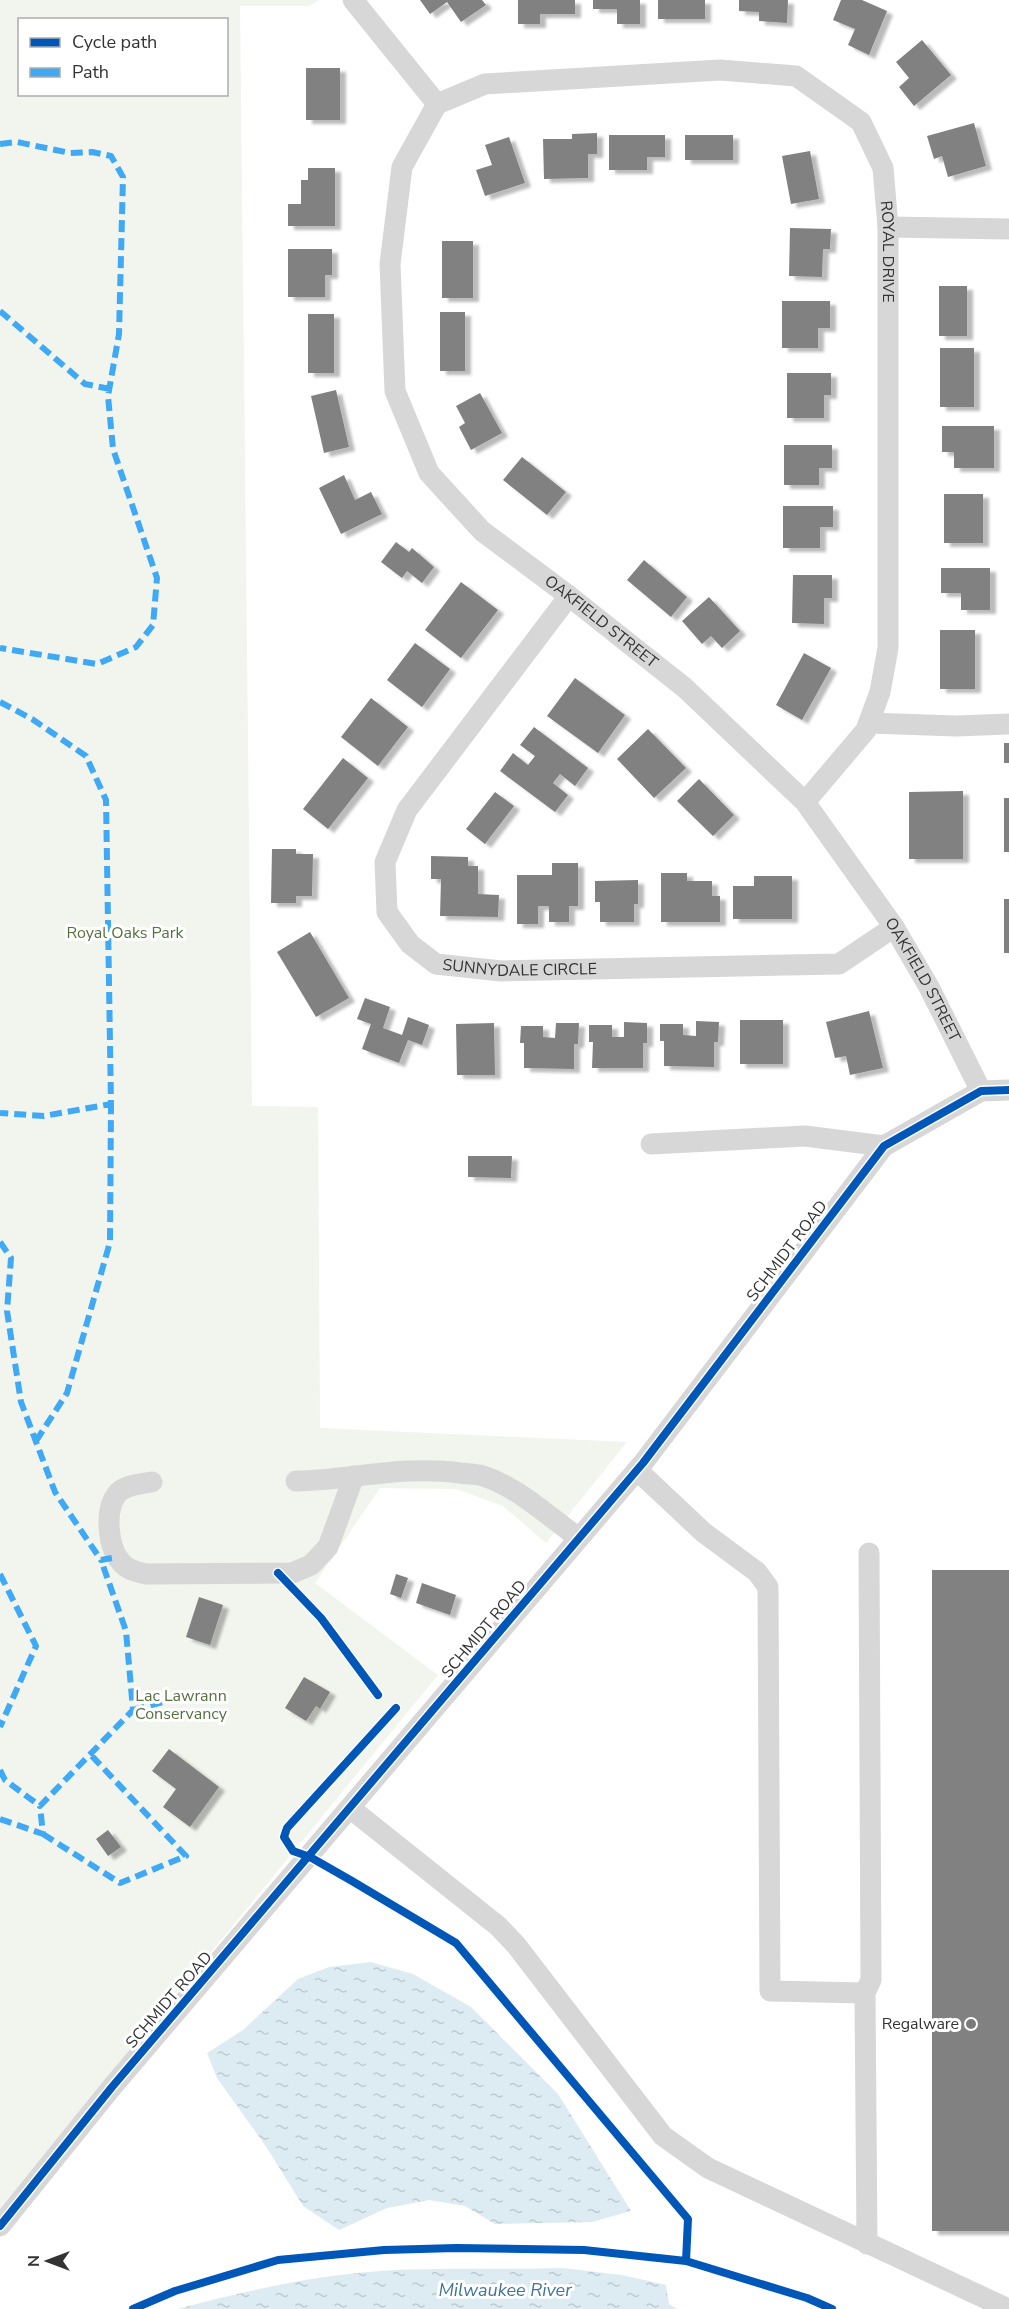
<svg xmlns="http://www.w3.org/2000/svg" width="1009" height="2309" font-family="'Nunito Sans',sans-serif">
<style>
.park{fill:#f1f5ed;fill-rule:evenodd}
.water{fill:url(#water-ripples)}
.building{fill:#818181;filter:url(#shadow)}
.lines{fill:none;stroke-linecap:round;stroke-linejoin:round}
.minor{stroke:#d7d7d7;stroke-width:21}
.quiet{stroke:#3fa9f5;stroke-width:6;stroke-dasharray:12 6;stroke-linecap:butt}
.cycleway-casing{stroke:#fff;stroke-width:11}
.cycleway{stroke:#0057b8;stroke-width:8}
.poi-dot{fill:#7a7a7a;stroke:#fff;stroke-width:2}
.labels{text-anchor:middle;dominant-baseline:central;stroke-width:6;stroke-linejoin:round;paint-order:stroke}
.street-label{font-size:16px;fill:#333;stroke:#fff}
.park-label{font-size:16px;fill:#56703f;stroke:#fff}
.poi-label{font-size:16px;fill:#333;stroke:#fff;text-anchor:end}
.water-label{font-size:18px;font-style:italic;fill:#3f7597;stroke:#fff}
</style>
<defs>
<pattern id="water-ripples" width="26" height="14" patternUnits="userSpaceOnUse" patternTransform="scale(1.5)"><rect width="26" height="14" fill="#ddebf3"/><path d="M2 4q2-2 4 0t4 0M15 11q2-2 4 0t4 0" fill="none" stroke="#becad1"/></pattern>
<filter id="shadow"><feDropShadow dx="6" dy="4" stdDeviation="1.5" flood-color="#0004"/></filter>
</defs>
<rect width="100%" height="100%" fill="#fff"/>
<path class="park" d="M 0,0 L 319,0 L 309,6 L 240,6 L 252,1106 L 318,1107 L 320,1428 L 627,1442 L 546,1543 L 503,1506 L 456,1489 L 380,1488 L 315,1583 L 438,1675 L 0,2210 ZM 20,20 L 226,20 L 226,94 L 20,94 Z"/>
<path class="water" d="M 371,1962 L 413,1974 L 471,2007 L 558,2094 L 631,2211 L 592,2222 L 495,2224 L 465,2206 L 429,2200 L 387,2208 L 339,2230 L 303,2206 L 267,2148 L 217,2078 L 207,2053 L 243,2030 L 298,1979 L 329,1967 Z
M 562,2268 L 622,2275 L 666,2285 L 669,2304 L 677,2309 L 178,2309 C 245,2291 311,2276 380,2271 C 440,2267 501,2270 562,2268 Z"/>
<path class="building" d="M 420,0 L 482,0 L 486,5 L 461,22 L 447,2 L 430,14 Z
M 518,0 L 575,0 L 575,14 L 540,14 L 540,24 L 518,24 Z
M 593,0 L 640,0 L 640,24 L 617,24 L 617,9 L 593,9 Z
M 658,0 L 705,0 L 705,19 L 658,19 Z
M 739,0 L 788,0 L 787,23 L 759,21 L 759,12 L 739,11 Z
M 841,0 L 862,0 L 887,11 L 869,55 L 848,45 L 855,29 L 833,20 Z
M 922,40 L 951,75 L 914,106 L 899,87 L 909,78 L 896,62 Z
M 306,68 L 340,68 L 340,120 L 306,120 Z
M 974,123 L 986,166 L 948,177 L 942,156 L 934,159 L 927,136 Z
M 597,133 L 597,154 L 588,154 L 588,178 L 544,179 L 543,139 L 572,139 L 572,134 Z
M 609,135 L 665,135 L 665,157 L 647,157 L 647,170 L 609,170 Z
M 685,135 L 733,135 L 733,160 L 685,160 Z
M 509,137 L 525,183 L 485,196 L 476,170 L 492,165 L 485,145 Z
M 810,151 L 819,199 L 791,204 L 782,156 Z
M 308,168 L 335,168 L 335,226 L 288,226 L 288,204 L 301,204 L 301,180 L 308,180 Z
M 790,228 L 831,229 L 830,249 L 823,249 L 822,277 L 789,276 Z
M 442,241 L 473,241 L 473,298 L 442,298 Z
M 288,249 L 332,249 L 332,275 L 325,275 L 325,297 L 288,297 Z
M 939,286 L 967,286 L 967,336 L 939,336 Z
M 782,301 L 830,301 L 830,328 L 818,328 L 818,348 L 782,348 Z
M 440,312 L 465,312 L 465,371 L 440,371 Z
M 308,314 L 334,314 L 334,373 L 308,373 Z
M 940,348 L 974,348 L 974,407 L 940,407 Z
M 787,373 L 831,373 L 831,395 L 824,395 L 824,418 L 787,418 Z
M 336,390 L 349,447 L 324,453 L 311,396 Z
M 480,393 L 502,433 L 471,450 L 459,427 L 465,423 L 456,406 Z
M 942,426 L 994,426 L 994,468 L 954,468 L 954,452 L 942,452 Z
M 784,445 L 832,445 L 832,468 L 819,468 L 819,485 L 784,485 Z
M 522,457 L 566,492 L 547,515 L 503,480 Z
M 344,475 L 355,500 L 371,492 L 382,514 L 341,534 L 319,488 Z
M 944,494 L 983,494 L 983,543 L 944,543 Z
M 783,506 L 833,506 L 833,527 L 820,527 L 820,548 L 783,548 Z
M 396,542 L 409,552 L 412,548 L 434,567 L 422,583 L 407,571 L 402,578 L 381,562 Z
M 644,560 L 687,597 L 671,617 L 627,580 Z
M 941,568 L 990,568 L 990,610 L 961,610 L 961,593 L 941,593 Z
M 793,575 L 832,575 L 832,598 L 824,598 L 824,624 L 792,623 Z
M 461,582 L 498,610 L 461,658 L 425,630 Z
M 709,597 L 740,631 L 722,648 L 711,636 L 702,644 L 682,621 Z
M 940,630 L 975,630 L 975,689 L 940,689 Z
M 415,643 L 450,669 L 422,707 L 387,680 Z
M 804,653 L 831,668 L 802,720 L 776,705 Z
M 575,678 L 625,715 L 598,753 L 547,716 Z
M 371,698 L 408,727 L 378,766 L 341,737 Z
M 534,727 L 588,768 L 575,786 L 560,774 L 553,783 L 568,795 L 555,812 L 500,771 L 513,753 L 528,765 L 535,756 L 520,745 Z
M 648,729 L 686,768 L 654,798 L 617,759 Z
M 1004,743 L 1009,743 L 1009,763 L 1004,763 Z
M 343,758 L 368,778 L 328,829 L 303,809 Z
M 699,779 L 734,815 L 713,836 L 677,801 Z
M 963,791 L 963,859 L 909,859 L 909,792 Z
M 495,792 L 514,806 L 485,844 L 466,829 Z
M 1004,798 L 1009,798 L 1009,852 L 1004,852 Z
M 272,849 L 296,849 L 296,854 L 313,854 L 312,896 L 296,896 L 296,903 L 271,903 Z
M 431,856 L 468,857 L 468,866 L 478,866 L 478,894 L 499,895 L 498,917 L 440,916 L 441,879 L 431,879 Z
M 552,863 L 578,863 L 578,906 L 569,906 L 569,922 L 549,922 L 549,906 L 538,906 L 538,924 L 517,924 L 517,875 L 552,875 Z
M 661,873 L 687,873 L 687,881 L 712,881 L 712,896 L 720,896 L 720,922 L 661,922 Z
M 754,876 L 792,876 L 792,919 L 733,919 L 733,886 L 754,886 Z
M 638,880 L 638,904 L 634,904 L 634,922 L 600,922 L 600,902 L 595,902 L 595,881 Z
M 1004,899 L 1009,899 L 1009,953 L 1004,953 Z
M 310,932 L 349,998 L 316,1017 L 277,952 Z
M 365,998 L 390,1007 L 383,1028 L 402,1035 L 408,1017 L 429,1025 L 422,1045 L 408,1040 L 399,1063 L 362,1049 L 371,1024 L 357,1019 Z
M 869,1011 L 883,1068 L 850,1075 L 846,1056 L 835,1058 L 826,1022 Z
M 740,1020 L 783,1020 L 783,1064 L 740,1064 Z
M 696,1021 L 719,1022 L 718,1042 L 714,1042 L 714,1067 L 664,1066 L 664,1041 L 660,1041 L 660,1024 L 683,1024 L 683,1035 L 696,1036 Z
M 624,1022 L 647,1023 L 647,1043 L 643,1043 L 643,1068 L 592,1068 L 593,1042 L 589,1042 L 589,1025 L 612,1025 L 612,1037 L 624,1037 Z
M 494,1023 L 495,1075 L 457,1075 L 456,1024 Z
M 556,1023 L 579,1023 L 578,1044 L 574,1044 L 574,1069 L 524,1068 L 524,1043 L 520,1043 L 521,1026 L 543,1026 L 543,1037 L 555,1038 Z
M 468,1156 L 512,1156 L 511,1178 L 468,1177 Z
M 932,1570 L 1009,1570 L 1009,2231 L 932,2231 Z
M 396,1574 L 408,1578 L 401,1598 L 390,1594 Z
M 422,1583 L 456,1595 L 450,1615 L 416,1603 Z
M 199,1597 L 223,1605 L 210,1645 L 186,1637 Z
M 304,1677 L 330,1692 L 320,1709 L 316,1706 L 306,1721 L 285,1708 Z
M 169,1749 L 219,1787 L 190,1827 L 163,1807 L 176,1789 L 152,1771 Z
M 108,1830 L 121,1847 L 108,1856 L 96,1839 Z"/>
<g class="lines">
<g class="minor">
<path d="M 353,0 L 437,104"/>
<path id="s1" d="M 437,104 L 402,167 L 390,264 L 395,391 L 429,473 L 482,531 L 569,596 L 685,688 L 805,802 L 894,927 L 929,987 L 981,1091"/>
<path id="s2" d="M 437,104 L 485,84 L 720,70 L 796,76 L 861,122 L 883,168 L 888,227 L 888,648 L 880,692 L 866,730 L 805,802"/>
<path d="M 888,227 L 1009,229"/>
<path id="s3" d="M 569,596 L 407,810 L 385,862 L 387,912 L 410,944 L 436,964 L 501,971 L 839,964 L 894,927"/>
<path d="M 869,723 L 956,726 L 1009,724"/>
<path d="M 651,1144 L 805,1136 L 884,1146"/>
<path d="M 637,1470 L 703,1532 L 757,1572 L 768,1587 L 770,1991 L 865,1993"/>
<path d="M 296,1481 C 351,1480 405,1465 460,1473 C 467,1474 476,1474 483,1476 C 518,1487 549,1517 579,1538"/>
<path d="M 152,1482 C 140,1484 124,1485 117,1494 C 104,1510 108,1548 121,1562 C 127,1570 137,1572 146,1574 L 292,1573 L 311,1565 L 328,1547 L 354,1476"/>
<path d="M 350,1808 L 498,1926 L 516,1945 L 663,2136 L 708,2168 L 1008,2309"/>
<path d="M 0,2226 L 112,2087 L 643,1463 L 884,1146 L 981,1091 L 1009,1090"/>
<path d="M 867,2244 L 865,1993 L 871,1980 L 869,1553"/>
</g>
<path class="quiet" d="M 0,144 L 17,142 L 70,153 L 92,152 L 111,156 L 123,177 L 119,334 L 108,396 L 113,449 L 157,578 L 153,625 L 136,647 L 97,664 L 0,648
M 0,311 L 85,384 L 110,389
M 0,702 L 32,719 L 86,756 L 106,800 L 111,1104 L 44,1116 L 0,1113
M 0,1242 L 11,1258 L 7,1311 L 21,1402 L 55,1492 L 101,1560 L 117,1557
M 36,1441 L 67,1393 L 110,1242 L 111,1104
M 0,1574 L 36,1646 L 0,1727
M 133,1710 L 178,1698 L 219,1698
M 0,1770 L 5,1780 L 40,1806 L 133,1710 L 126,1631 L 101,1560
M 0,1819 L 43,1834 L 40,1806
M 43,1834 L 120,1883 L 186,1856 L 90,1754"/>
<defs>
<path id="cycleway" d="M 278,1573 L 321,1618 L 378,1695
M 396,1708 L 287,1828 L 284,1837 L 293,1851 L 310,1857 L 352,1881 L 456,1943 L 688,2219 L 686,2261
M 0,2226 L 112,2087 L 643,1463 L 884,1146 L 981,1091 L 1009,1090
M 133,2309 L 175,2291 L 278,2260 L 384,2250 L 456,2248 L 584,2250 L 686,2261 L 807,2298 L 832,2309"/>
</defs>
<use href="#cycleway" class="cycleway-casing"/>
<use href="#cycleway" class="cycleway"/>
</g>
<circle class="poi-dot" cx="971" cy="2024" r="6"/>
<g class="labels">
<g class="street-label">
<text stroke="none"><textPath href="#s2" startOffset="578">ROYAL DRIVE</textPath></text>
<text stroke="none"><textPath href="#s1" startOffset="614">OAKFIELD STREET</textPath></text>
<text stroke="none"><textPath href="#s3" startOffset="531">SUNNYDALE CIRCLE</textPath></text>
<text stroke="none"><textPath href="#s1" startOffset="1100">OAKFIELD STREET</textPath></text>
<text transform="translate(787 1251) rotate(-53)">SCHMIDT ROAD</text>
<text transform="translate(484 1629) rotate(-50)">SCHMIDT ROAD</text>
<text transform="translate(169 2000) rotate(-49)">SCHMIDT ROAD</text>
</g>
<g class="park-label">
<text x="125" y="933">Royal Oaks Park</text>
<text x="181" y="1696">Lac Lawrann<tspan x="181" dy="18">Conservancy</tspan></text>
</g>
<g class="poi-label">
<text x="959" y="2024">Regalware</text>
</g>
<g class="water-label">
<text x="505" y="2290">Milwaukee River</text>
</g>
</g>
<rect x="18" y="18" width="210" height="78" fill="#ffffff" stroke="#adadad" stroke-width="1.5"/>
<rect x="30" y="38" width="30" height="9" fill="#0057b8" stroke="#adadad" stroke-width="1.5"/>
<text x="72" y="48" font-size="18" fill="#333333">Cycle path</text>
<rect x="30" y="68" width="30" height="9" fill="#3fa9f5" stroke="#adadad" stroke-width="1.5"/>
<text x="72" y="78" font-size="18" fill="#333333">Path</text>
<g transform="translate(48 2261) rotate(270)" stroke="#ffffff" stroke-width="4.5" paint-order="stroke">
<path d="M0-4.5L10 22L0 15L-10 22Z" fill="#333333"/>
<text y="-9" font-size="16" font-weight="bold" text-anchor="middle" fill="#333333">N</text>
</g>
</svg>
